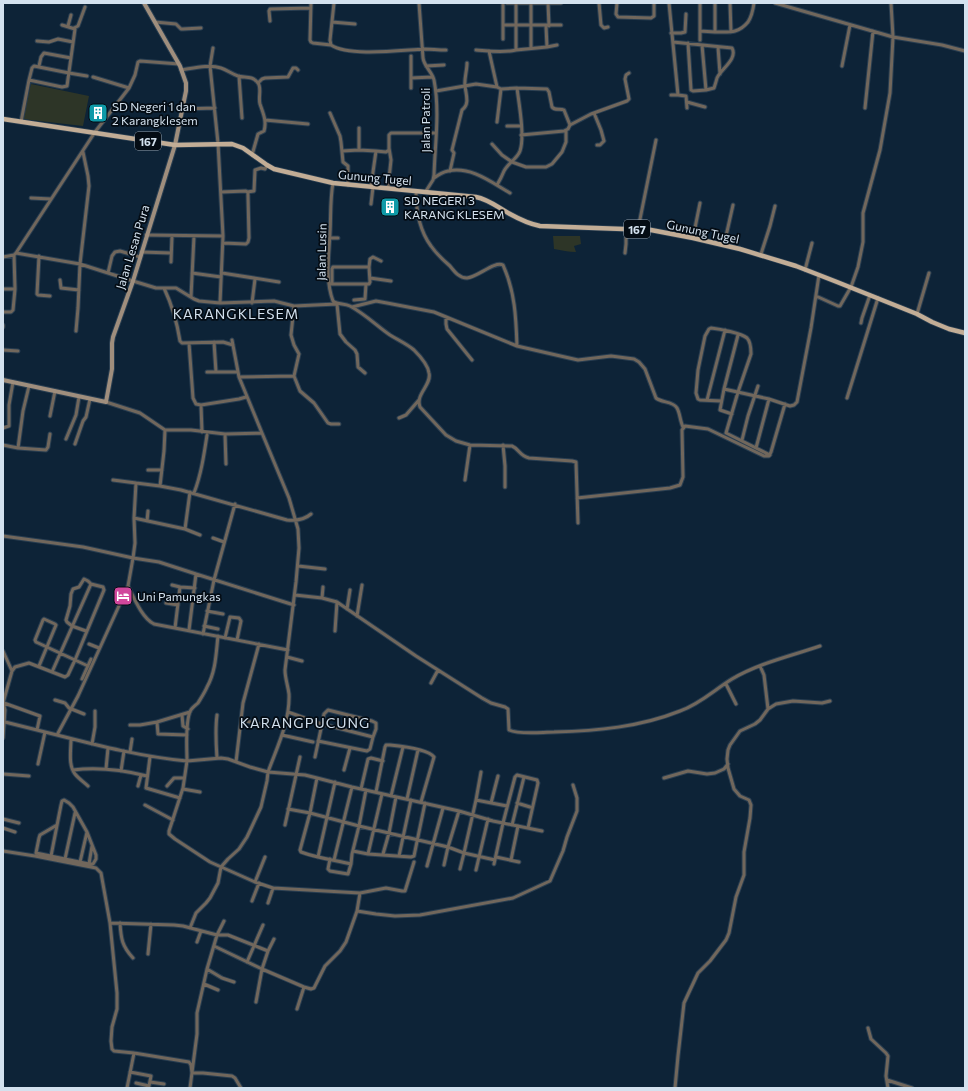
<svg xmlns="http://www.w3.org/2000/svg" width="968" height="1091" font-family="Commissioner,sans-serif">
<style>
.green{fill:#2d3527}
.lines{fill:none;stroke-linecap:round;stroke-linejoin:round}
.street-casing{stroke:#293e51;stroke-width:5}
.secondary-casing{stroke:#293e51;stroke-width:6}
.primary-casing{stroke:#293e51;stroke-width:6}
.street{stroke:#71675c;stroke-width:3}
.secondary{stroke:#9f8e7d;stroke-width:4}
.primary{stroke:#c2ad96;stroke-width:4.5}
.labels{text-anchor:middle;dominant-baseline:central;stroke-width:3.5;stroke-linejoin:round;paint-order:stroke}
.shield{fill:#040c14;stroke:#95a1ad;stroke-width:1}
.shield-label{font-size:11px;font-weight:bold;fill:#d3e1ee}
.poi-label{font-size:12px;fill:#d3e1ee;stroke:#040c14;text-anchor:start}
.street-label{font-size:12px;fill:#d3e1ee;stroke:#040c14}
.quarter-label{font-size:14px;letter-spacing:1px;fill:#d3e1ee;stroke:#040c14}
</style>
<rect width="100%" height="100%" fill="#0d2337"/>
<path class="green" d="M 31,84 L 89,96 L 83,126 L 22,119 Z
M 553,236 L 580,236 L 581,244 L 574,246 L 576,252 C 568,252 562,250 554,249 Z"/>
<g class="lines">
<defs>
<path id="street" d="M 311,3 L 310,40 L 311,42 L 313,43 L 331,45
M 334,3 L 330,40 L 331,45 C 349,57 402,50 424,49 C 431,49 438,50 446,50
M 419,3 L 423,58 C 424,66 432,72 434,80 C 440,111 435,144 434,175 L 433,180 L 426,191
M 507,3 L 561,3
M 516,3 L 516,50 L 547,47 L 546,26
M 531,3 L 531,48
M 548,3 L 549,26
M 599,3 L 601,25 L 604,28 L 608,27
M 617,3 L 616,14 L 618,17 L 651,18 L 654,16 L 654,3
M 669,3 L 678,95 L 686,96 L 687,108
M 700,3 L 700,40
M 730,3 L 731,32
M 775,3 L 893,37 L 942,45 L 965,51
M 270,21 L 269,11 L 270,9 L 311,8
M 155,22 L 176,24 L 181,29 L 183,29 L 201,28
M 332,22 L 355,24
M 503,25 L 561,25
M 68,26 L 71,15
M 74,28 L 78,26 L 85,7
M 700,31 L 715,32 L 715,3
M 715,32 C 729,32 738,34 748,22 C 752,16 753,10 754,3
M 671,33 L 681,33 L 685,32 L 686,14
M 503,39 L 503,3
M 37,41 L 49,42 L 58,39 L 73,42
M 673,42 L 732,48 C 738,59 721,69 717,78 C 716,82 715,85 714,88 L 706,90
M 688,43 L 691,90 L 693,91 L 706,90 L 702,45
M 547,47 L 557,45
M 718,47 L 720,74
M 213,48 L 210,66 L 218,143 L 223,236 L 220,303
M 476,50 C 489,51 503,53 516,50
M 489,51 L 497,87
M 411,56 L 411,78 L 433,77
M 39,66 L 41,57 L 44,53 L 71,58
M 426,66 L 444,65
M 842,66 L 850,25
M 181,70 C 194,68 209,64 221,68 C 227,70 232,74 238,76 C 245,78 252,75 258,83 C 262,88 258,97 260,104 C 263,113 267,121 264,131 L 258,134 L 252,155
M 239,76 L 242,118
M 93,77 L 129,88
M 29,80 L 32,68 L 34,66 L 69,73 L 87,76
M 258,83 L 262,79 L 265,78 L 288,77 L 293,68 L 296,68 L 298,70
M 411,88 L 411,78
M 517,88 L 547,89 L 549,92 L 552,107 C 555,111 560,108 564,110 L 570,125
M 436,91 L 476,84 L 497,87 L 501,89 L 517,88 C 519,104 525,136 520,151 C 517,159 508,163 504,171 C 502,176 500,180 497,185
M 671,95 L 678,95
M 687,102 L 705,107
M 865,108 L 873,31
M 182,109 L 215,108
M 330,113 L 340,136 L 341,142 L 343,162 L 348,166 L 348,185
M 594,113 L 601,130 L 604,141 L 600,145 L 597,145
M 265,120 L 308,124
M 21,122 L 29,80 L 62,87 L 67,86 L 75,29 L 62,25
M 497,122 L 501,89
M 507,126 L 521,126
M 359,128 L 359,150 L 376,151 L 371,186
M 521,135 L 564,131 L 568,129 L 570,125 L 591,114 L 627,101 L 629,99 L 625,79 L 626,75 L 629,73
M 492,144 L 502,155 L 512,162 L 526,167 L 546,167 L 552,164 L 562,152 L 566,142 L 566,130
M 342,151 L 359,150
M 376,151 L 386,152 L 389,150 L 389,135 L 391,133 L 436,133
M 450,171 L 454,153 L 452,150 L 462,110 C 470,104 466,95 465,86 C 464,79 467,71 467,63
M 434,178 C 438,175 443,172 448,171 C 471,166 491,182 510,193
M 333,183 C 330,199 331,217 330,233 C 329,255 325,280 333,301 C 338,305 344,303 350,306 C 365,314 377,326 390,335 C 398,340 407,344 414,350 C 420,356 428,365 429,373 C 432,385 415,394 420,407 L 446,435 L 456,441 L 470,445 L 512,446 C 519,449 520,456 529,458 L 572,461 L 576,462 L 578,523
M 388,188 L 391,160 L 389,148
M 416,191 C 416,210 419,230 431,246 C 436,253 443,260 450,266 C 454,271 459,278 467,278 C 478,277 494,261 503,265 C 515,292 516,317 517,346
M 221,192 L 246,191 L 248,193 L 248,196 L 249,238 L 248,242 L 246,244 L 223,243
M 247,192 L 254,191 L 255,170 L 261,168 L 265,169 L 267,165
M 31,198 L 51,199
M 371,204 L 373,187
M 638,229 L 656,140
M 146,235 L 223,236
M 330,238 L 338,238
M 693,238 L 700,203
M 724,245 L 733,205
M 141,252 L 171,253
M 16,253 L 95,132 L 129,88 L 135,75 L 138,62 L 140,61 L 179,64
M 625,253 L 626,244 L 626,229
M 761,254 L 770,226 L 775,206
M 39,256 L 37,294 L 38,295 L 50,296
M 3,257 L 14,255 L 16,253 L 80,264 L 133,281 L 156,288 L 176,288 L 194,299 L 199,301 L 220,303 L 274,301 L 294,306 L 337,304 L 340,334 L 346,342 L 355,350 L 357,354 L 358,367 L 365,373
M 171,262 L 172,236
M 805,270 L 812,243
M 108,273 L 112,256 L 115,252 L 120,251 L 140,257
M 192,273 L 221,277
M 222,273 L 279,282
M 370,278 L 391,281
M 60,280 L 61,288 L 79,290
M 329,284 L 332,284 L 332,269 L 333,267 L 369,267 L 370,259 L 373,257 L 381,261
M 332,284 L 369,284 L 370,282 L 369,267
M 164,288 C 172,305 177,322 180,341 L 182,343 L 223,342 L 233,345
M 3,289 L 15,289
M 816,296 L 838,306 L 840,306 L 851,287 L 858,267 L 863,242 L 863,213 L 880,150 L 890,93 L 893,37 L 891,3
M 191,297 L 194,236
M 354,300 L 365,299 L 366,284
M 252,303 L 255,279
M 294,306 L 291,335 L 294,345 L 299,354 L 294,376 L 300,391 L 314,403 L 328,423 L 331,424 L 339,424
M 352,307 L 376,301 L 387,303 L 434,312 L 517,346 L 556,355 L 578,360 L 611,356 L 634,359 L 639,362 L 645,369 L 656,398 C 662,403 673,401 677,408 C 680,413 680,421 683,427
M 3,312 L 11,312 L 13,310 L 15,289 L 14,255
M 917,314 L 929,273
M 446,317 L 446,324 L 447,329 L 472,360
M 861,323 L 862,318 L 870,295
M 3,327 L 3,325
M 76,331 L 78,308 L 80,264 L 89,186 L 88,176 L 83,152
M 738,335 L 724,389 L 769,399 L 790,406 L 794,405 L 797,402 L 811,328 L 819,275
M 232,340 L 239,377 L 262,433
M 214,342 L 216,372
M 189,343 L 193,398 L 196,404 L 201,405 L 239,399 L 246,397
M 3,350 L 18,351
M 207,372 L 238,372
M 239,377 L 294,376
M 724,389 L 720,410 L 732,414
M 847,398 L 878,298
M 707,400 L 725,330
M 721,401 L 700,400 L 698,399 L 696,393 L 698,370 L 705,336 L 709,329 L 711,328 C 720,329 741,333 747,338 C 751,342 751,349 751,354 L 738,392 L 726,433 L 770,455
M 201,405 L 202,432
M 50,416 L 55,391
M 399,418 L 406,415 L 419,400
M 3,428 L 9,426 L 9,405 L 13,382
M 165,430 L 191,430 L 225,434 L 262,433 L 289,498 L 298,529 L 299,548 L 296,582 L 285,670 C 285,678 288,686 289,694 C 290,722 277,747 268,772 L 305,775 L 317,778 L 352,787 L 459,811 L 493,821 L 542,831
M 225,434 L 226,464
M 66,439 L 76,415 L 79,397
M 742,440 L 748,416 L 758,386
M 75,444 L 83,421 L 86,417 L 90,399
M 3,445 L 18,448 L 23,411 L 29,386
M 503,445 L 505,466 L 505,487
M 18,448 L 46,450 L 48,447 L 50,434
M 756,448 L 769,399
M 148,470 L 162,470
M 113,480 L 136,483
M 465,480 L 470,445
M 160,486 L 181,490 L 287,520 C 296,521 304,520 311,514
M 190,492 L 185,529 L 200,535
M 194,493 C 201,475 204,455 207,435
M 577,498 L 670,488 L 680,485 L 683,477 L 682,430 L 685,426 L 708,429 L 764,456 L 769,456 L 771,452 L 785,404
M 134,518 L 185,529
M 147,521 L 148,511
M 3,536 L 83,547 L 133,558 L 159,562 L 196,574
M 213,538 L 224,542
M 298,566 L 325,569
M 172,585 L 180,587
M 128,586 C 134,598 142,618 154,624 L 288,650
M 295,595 L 322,598 L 337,602 L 335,631
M 322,598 L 323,587
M 337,602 L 416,656 L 482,698 L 491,703 L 505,707 L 508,709 L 509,730 C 520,735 542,732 554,732 C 597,731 640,727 680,711 C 700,704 714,690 732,679 C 759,663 791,656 820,646
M 166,603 L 178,605
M 347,609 L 350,590
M 207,611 L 223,614
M 357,616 L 362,585
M 204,626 L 218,629
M 175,628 L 180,587 L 195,588
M 189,630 L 196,574 L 294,605
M 203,634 L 214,580 L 235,504
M 225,638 L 230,617 L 239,618 L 241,621 L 237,640
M 89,644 L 99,648
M 3,651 L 12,671
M 287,657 L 302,661
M 39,666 L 56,625 L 55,624 L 44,619 L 43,620 L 35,640 L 36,642 L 88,666
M 760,666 L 764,675 L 768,709
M 52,672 L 91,584
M 82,679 L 91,659
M 431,683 L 438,670
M 726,684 L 736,704
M 55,700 L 65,703 L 69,708 L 84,714
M 3,702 L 5,710 L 3,738
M 3,703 L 12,671 L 15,667 L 29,663 L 65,677 L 68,675 L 75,660 L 104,590 L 103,587 L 91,584 L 88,581 L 84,579 L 79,587 L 73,589 L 71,594 L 70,606 L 66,620 L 67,622 L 72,626 L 86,631
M 4,703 L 40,716 L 37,730
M 288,712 L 322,724 L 324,714 L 328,710 L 372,721 L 376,723 L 376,729 L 373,737
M 182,715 L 183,726 L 188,729
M 217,715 C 215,730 216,743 217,758
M 241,720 L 268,726
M 5,722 L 57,735 L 78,696 L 128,586 L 133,558 L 135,543 L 134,518 L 136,483 L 160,486 L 164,451 L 165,430 L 140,413 L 106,402
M 130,725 L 140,725 L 157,722
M 187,735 L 158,734 L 157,722 L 190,712
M 282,735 L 313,742
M 71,739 C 71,750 68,765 75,774 C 79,779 84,782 88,786
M 92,744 L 95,727 L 95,711
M 130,752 L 132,739
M 150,757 L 146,788 L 180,798
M 315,757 L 322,724 L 373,737 L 370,749 L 367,751 L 318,741
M 236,762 L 243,703 L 259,644
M 38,764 L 45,732
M 106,769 L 108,748
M 73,770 C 97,767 123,770 147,776
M 344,770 L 350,748
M 121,771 L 124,751
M 481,772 L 476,800 L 507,806
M 3,774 L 29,776
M 317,778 L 310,813 L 300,850 L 301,852 C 317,858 334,860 351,864 L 352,854 L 359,826 L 366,790
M 664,778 L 688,771 L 707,774 L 715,773 L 724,769 L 728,764
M 138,786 L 141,775
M 167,786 L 174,778 L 184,778
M 183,789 L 200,792
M 361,789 L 368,759 L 371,758 L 383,761
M 376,792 L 385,747 L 386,745 L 390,745 C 400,746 428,749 434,757 L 421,802
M 391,796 L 403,747
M 407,799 L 418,750
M 491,803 L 498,776
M 517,803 L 530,807
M 145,805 L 173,820
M 288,809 L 310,813 L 359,826 L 448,847 L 459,811
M 3,819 L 19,823
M 285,825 L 300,757
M 512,825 L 524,777
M 3,828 L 15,832
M 3,851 L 35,856 L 96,868 L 101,873 L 110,923 L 174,925 L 183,926 L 217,935 L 228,935 L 268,951 L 262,969 L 304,987 L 311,989 L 314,988 L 325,966 L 340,951 L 346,942 L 357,911 L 360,893 L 273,888 L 255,882 L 210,862 L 175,839 L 169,834 L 169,831 L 183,788 L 187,761 C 143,757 100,746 57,735
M 353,851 L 368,854 L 411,857 L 414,856 L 425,803
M 36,853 L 89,864 L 93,864 L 96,859 L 96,855 L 87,832 L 73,807 L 69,803 L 64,800 L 62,801 L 61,805 L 51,856
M 36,853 L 39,838 L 40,835 L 57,825
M 368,854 L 382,794
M 383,854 L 389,833 L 396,797
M 399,856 L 411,800
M 318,857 L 335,782
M 496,857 L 519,862
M 65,859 L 75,813
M 330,859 L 328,869 L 330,871 L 348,874 L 351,864
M 334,860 L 352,787
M 511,860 L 518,826
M 80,862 L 87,832
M 89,864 L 92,846
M 494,864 L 503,823 L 515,777 L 517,775 L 537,780 L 538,783 L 528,828
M 444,865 L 448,847 L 464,853 L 476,800
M 427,866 L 443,808
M 460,869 L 464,853 L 495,860
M 476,870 L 488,819
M 255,882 L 265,857
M 360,893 L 386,888 L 402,891 L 405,891 L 414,862
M 252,901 L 259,883
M 268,903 L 273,888
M 357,911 L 376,914 L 395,916 L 420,915 L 513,898 L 550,881 L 563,851 L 567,837 L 577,811 L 577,798 L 573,785
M 110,923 L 117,993 L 117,1009 L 112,1027 L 111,1041 L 112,1049 L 114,1051 L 134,1053 L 189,1062 L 191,1065 L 192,1073
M 120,923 C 121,939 122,946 133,958
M 190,928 L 196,913 L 206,903 L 210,898 L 218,883 L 221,867 L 228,859 L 239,849 L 247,837 L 261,807 L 267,781 L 268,772 L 250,767 L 228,759 L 221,758 L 187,761 C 187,749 185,723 190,712 C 191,708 195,706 198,703 C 201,698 205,692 207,687 C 216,671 216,653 218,636
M 197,942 L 201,931
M 214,946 L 262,969 L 256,1002
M 268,951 L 274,939
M 148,954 L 151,924
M 247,962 L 263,925
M 207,969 L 222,978 L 234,982
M 204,984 L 218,990
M 297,1009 L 304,987
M 868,1028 L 871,1039 L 886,1053 L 888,1056 L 886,1076 L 888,1088
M 130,1072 L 151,1076 L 149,1086 L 136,1083
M 192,1073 L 203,1073 L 232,1076 L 235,1078 L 241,1088
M 887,1080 L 912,1088
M 150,1082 L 164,1084
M 127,1088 L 134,1053
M 190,1088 L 197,1034 L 197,1013 L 207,969 L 217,935 L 224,921
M 675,1088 L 678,1056 L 684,1003 L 698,973 L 710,961 L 726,940 L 729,933 L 736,897 L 744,875 L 744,852 L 750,818 L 751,805 L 749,800 L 740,796 L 734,789 L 728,768 L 727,759 L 728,750 L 730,745 L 740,731 L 755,724 L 760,720 L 768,709 L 776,704 L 793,701 L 822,703 L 830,701"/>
<path id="secondary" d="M 3,380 L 106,402 L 112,369 L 112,343 L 113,337 L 133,281 L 175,145 L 186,91 L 186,83 L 180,66 L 144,3"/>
<path id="primary" d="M 3,119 L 175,145 L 232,144 L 243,148 L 267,165 L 274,169 L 333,183 L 476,197 C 488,199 499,208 510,214 C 519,219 530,224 540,226 L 651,230 L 693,238 L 740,249 L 796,266 L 837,282 L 917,314 L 932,322 L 949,329 L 965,333"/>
</defs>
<use href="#street" class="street-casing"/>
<use href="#secondary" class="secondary-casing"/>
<use href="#primary" class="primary-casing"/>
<use href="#street" class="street"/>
<use href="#secondary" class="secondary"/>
<use href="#primary" class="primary"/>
</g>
<defs>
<symbol id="building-square" viewBox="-11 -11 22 22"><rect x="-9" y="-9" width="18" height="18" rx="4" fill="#0f9aa8" stroke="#040c14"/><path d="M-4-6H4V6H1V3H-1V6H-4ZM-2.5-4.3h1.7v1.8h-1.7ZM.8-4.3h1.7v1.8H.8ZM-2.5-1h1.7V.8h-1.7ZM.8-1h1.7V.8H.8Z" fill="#fff"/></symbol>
<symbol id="hotel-square" viewBox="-11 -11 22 22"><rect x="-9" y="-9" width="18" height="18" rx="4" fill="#d1479c" stroke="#040c14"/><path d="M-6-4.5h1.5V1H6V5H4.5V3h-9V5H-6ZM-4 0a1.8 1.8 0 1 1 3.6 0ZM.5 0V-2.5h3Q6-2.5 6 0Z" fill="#fff"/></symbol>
</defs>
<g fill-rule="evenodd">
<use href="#building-square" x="87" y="102" width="22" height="22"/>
<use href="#building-square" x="379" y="196" width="22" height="22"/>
<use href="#hotel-square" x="112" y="585" width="22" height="22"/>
</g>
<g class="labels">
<g class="shield">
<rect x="135" y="132" width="26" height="18" rx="3"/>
<rect x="624" y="220" width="26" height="18" rx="3"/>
</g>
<g class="shield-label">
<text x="148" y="141">167</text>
<text x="637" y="229">167</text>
</g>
<g class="poi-label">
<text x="112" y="106">SD Negeri 1 dan<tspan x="112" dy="14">2 Karangklesem</tspan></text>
<text x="404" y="200">SD NEGERI 3<tspan x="404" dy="14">KARANG KLESEM</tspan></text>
<text x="137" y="596">Uni Pamungkas</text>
</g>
<g class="street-label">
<text transform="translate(425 120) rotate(-90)">Jalan Patroli</text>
<text transform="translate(375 177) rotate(5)">Gunung Tugel</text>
<text transform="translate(703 231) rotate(12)">Gunung Tugel</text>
<text transform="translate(132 247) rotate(-73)">Jalan Lesan Pura</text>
<text transform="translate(321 252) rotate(-89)">Jalan Lusin</text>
</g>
<g class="quarter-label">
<text x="236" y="313">KARANGKLESEM</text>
<text x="305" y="722">KARANGPUCUNG</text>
</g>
</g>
<rect width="968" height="1091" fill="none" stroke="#d3e1ee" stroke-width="8"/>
</svg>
